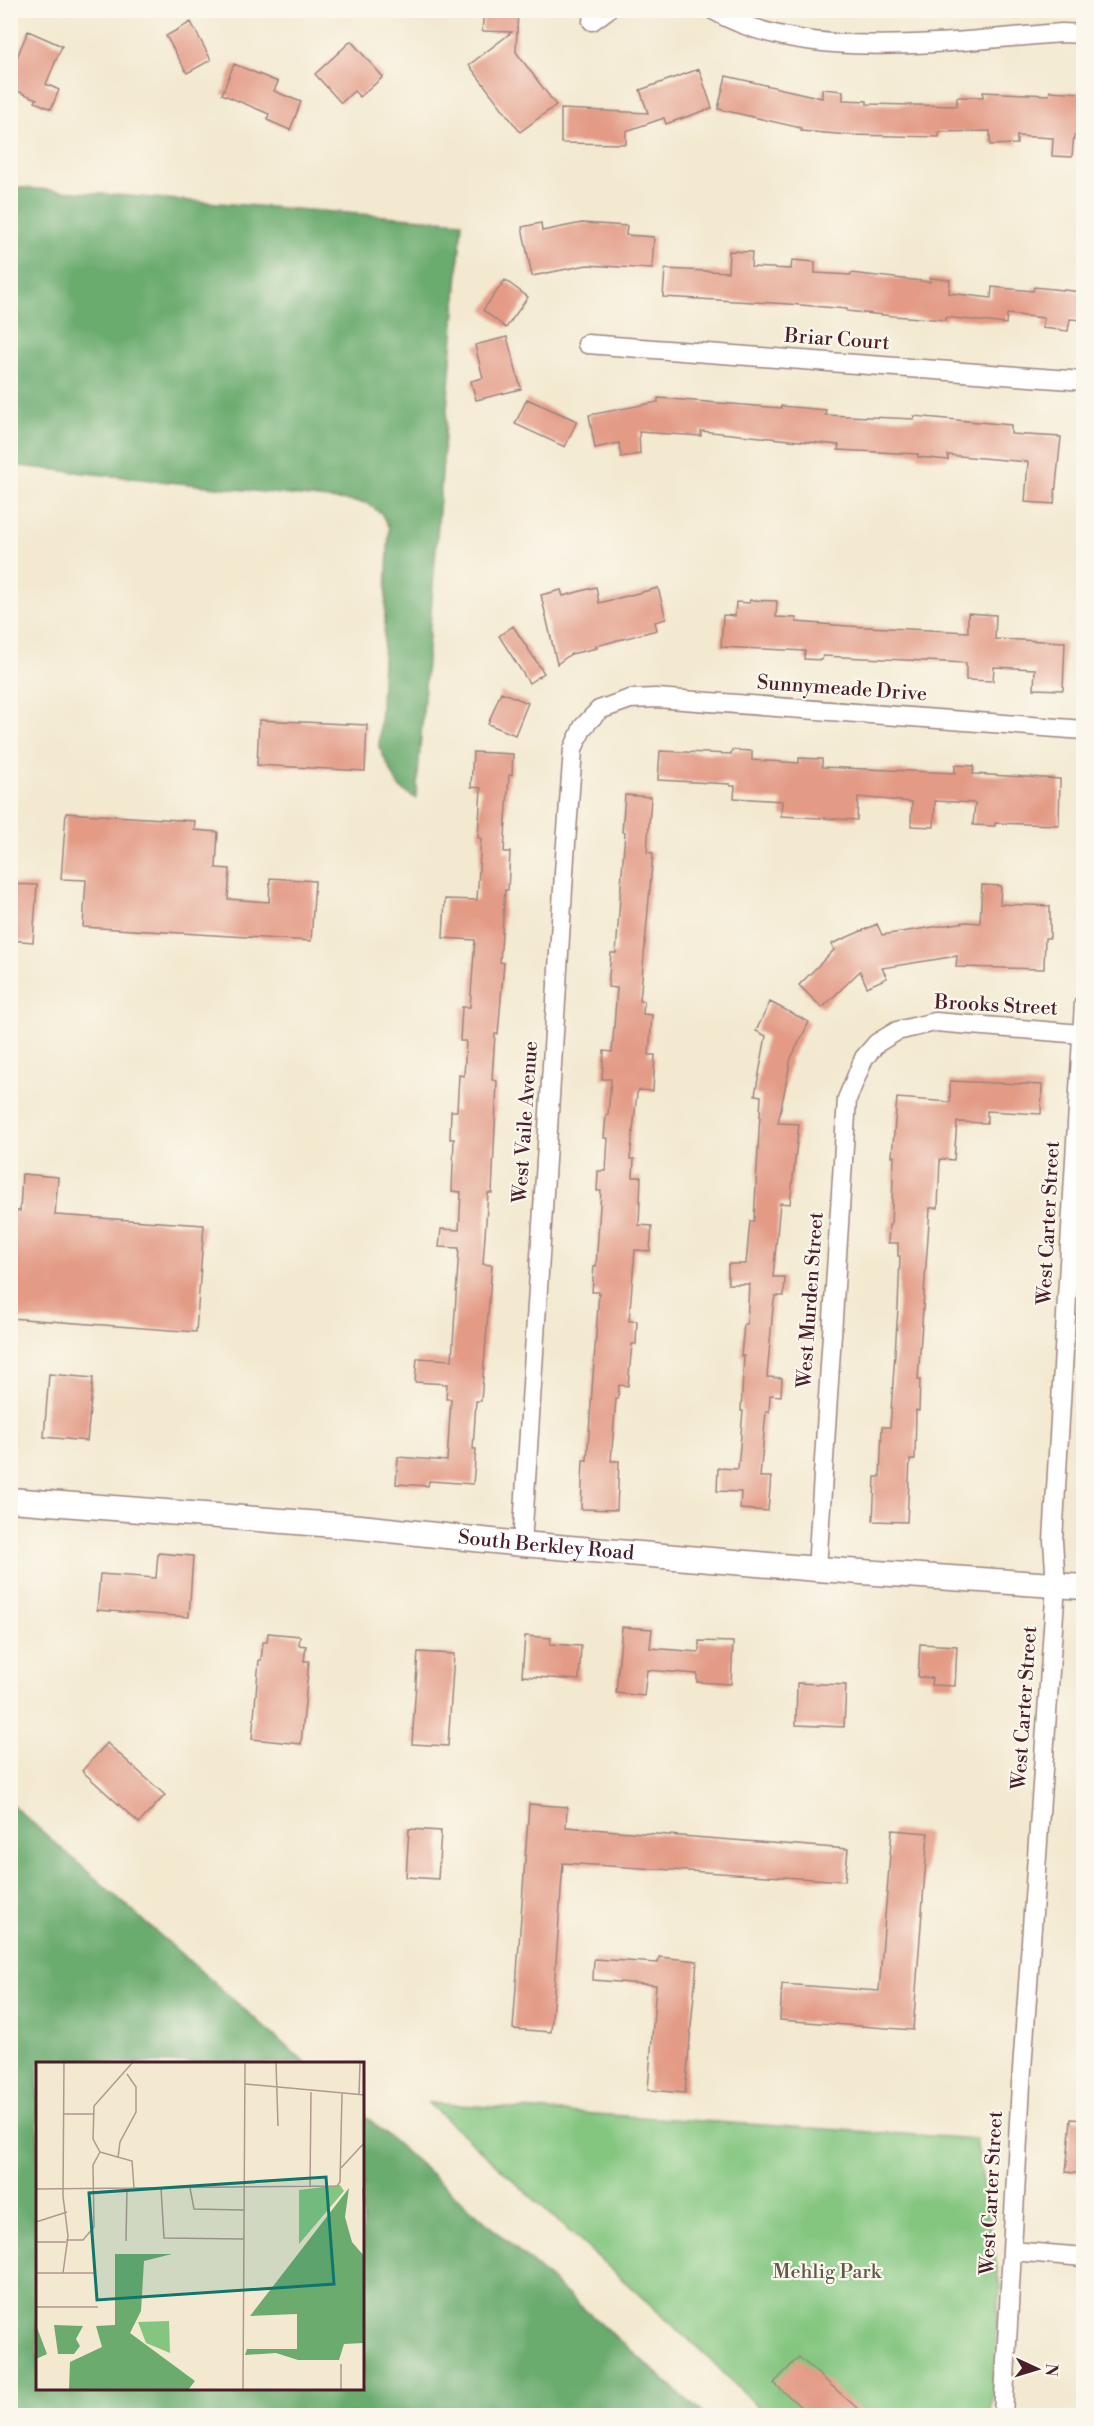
<svg xmlns="http://www.w3.org/2000/svg" width="1094" height="2426" font-family="'Libre Bodoni',serif">
<style>
.green{fill:#84c680;stroke:#677256;stroke-width:1.5}
.forest{fill:#6bab6e;stroke:#5a654c;stroke-width:1.5}
.building{fill:#e39b86}
.lines{fill:none;stroke-linecap:round;stroke-linejoin:round}
.minor-casing{stroke:#9e847e;stroke-width:21}
.tertiary-casing{stroke:#9e847e;stroke-width:27}
.minor{stroke:#fff;stroke-width:18}
.tertiary{stroke:#fff;stroke-width:24}
.labels{text-anchor:middle;dominant-baseline:central;stroke-width:4.5;stroke-linejoin:round;paint-order:stroke}
.street-label{font-size:20px;fill:#4a1f2b;stroke:#fbf7ec}
.park-label{font-size:20px;fill:#5e5949;stroke:#fbf7ec}
.inset-road{fill:none;stroke:#af988e;stroke-width:1.5}
.view{fill:#0f766e;fill-opacity:0.15;stroke:#0f766e;stroke-width:3}
.inset-edge{fill:none;stroke:#4a1f2b;stroke-width:3}
</style>
<rect width="100%" height="100%" fill="#fbf7ec"/>
<filter id="ink" filterUnits="userSpaceOnUse"><feTurbulence type="fractalNoise" baseFrequency=".0167" numOctaves="2"/><feDisplacementMap in="SourceGraphic" scale="12" xChannelSelector="R" yChannelSelector="G"/><feConvolveMatrix kernelMatrix="1 2 1 2 8 2 1 2 1" color-interpolation-filters="sRGB"/></filter>
<filter id="wash" filterUnits="userSpaceOnUse"><feTurbulence type="fractalNoise" baseFrequency=".008" numOctaves="4" result="noise"/><feDisplacementMap in="SourceGraphic" scale="24" xChannelSelector="R" yChannelSelector="G"/><feGaussianBlur stdDeviation="1.35" result="paint"/><feColorMatrix in="noise" values="0 0 0 0 0 0 0 0 0 0 0 0 0 0 0 0 0 1.4 0 .05"/><feComposite in="paint" operator="in"/></filter>
<g filter="url(#wash)">
<rect width="100%" height="100%" fill="#f3e9d0"/>
<path class="green" d="M 428,2103 L 976,2139 L 1000,2287 L 991,2415 L 765,2415 L 709,2358 Z"/>
<path class="forest" d="M 11,187 L 462,222 L 416,799 L 399,787 L 379,747 L 389,528 L 381,513 L 366,503 L 11,465 Z
M 10,1803 L 305,2063 L 38,2063 L 38,2388 L 363,2388 L 363,2114 L 704,2415 L 11,2415 Z"/>
<g id="blocks">
<path class="building" d="M 484,10 L 518,10 L 516,52 L 556,105 L 520,132 L 469,65 L 512,32 L 482,31 Z
M 191,22 L 211,60 L 187,73 L 166,36 Z
M 28,31 L 62,46 L 46,84 L 59,90 L 51,109 L 35,102 L 37,99 L 10,88 L 16,73 L 11,71 Z
M 351,41 L 383,77 L 360,97 L 354,91 L 341,103 L 315,74 Z
M 234,64 L 278,82 L 274,91 L 301,102 L 290,130 L 267,120 L 269,114 L 222,94 Z
M 699,69 L 712,108 L 666,124 L 664,118 L 626,131 L 626,144 L 561,143 L 561,109 L 648,113 L 640,90 Z
M 726,76 L 822,98 L 822,89 L 843,91 L 843,100 L 867,101 L 867,104 L 957,106 L 957,97 L 983,97 L 983,92 L 1049,95 L 1050,91 L 1083,93 L 1083,135 L 1074,135 L 1072,157 L 1052,156 L 1053,138 L 1017,136 L 1017,144 L 990,145 L 990,131 L 939,132 L 939,137 L 849,135 L 801,131 L 801,128 L 718,109 Z
M 541,223 L 542,231 L 582,223 L 627,226 L 626,235 L 654,237 L 652,269 L 587,265 L 532,276 L 522,227 Z
M 729,251 L 752,252 L 751,267 L 791,269 L 792,260 L 815,262 L 815,273 L 851,275 L 851,273 L 930,282 L 930,278 L 950,280 L 949,293 L 991,298 L 992,287 L 1033,291 L 1034,287 L 1083,292 L 1083,320 L 1070,319 L 1068,331 L 1042,328 L 1044,318 L 1007,314 L 1006,324 L 946,317 L 946,320 L 893,316 L 847,311 L 847,309 L 789,304 L 663,297 L 665,269 L 728,272 Z
M 505,280 L 528,297 L 506,328 L 483,310 Z
M 507,337 L 521,389 L 476,400 L 471,381 L 483,378 L 475,345 Z
M 658,398 L 781,408 L 781,406 L 826,410 L 825,415 L 914,419 L 914,416 L 1011,425 L 1011,434 L 1061,437 L 1054,504 L 1025,502 L 1028,462 L 948,455 L 948,460 L 918,457 L 918,454 L 838,450 L 839,445 L 701,431 L 701,436 L 639,432 L 640,454 L 621,457 L 619,443 L 595,448 L 589,415 L 658,402 Z
M 527,399 L 577,421 L 565,447 L 515,424 Z
M 596,587 L 599,603 L 658,588 L 666,619 L 655,622 L 657,630 L 596,646 L 597,648 L 571,654 L 557,664 L 541,595 L 561,590 L 563,596 Z
M 750,600 L 777,601 L 776,617 L 796,618 L 796,622 L 848,626 L 968,632 L 968,613 L 996,615 L 995,639 L 1065,642 L 1063,690 L 1034,689 L 1035,669 L 994,667 L 993,681 L 966,680 L 966,663 L 823,656 L 822,660 L 804,659 L 805,651 L 721,647 L 723,615 L 735,616 L 736,602 L 749,603 Z
M 513,626 L 544,673 L 529,683 L 499,636 Z
M 501,692 L 528,703 L 515,735 L 488,724 Z
M 259,720 L 367,725 L 365,771 L 257,765 Z
M 732,750 L 752,751 L 752,760 L 799,763 L 799,758 L 822,759 L 822,767 L 955,773 L 955,765 L 974,766 L 973,774 L 1060,779 L 1059,825 L 995,823 L 995,826 L 973,825 L 975,803 L 935,801 L 934,827 L 911,826 L 912,802 L 858,797 L 857,820 L 781,816 L 782,801 L 734,798 L 735,786 L 730,786 L 730,784 L 658,780 L 660,751 L 731,754 Z
M 473,752 L 513,754 L 512,775 L 509,775 L 504,852 L 510,852 L 508,890 L 505,890 L 500,962 L 504,963 L 498,1034 L 495,1034 L 492,1080 L 497,1081 L 492,1193 L 488,1193 L 483,1264 L 492,1265 L 481,1401 L 476,1401 L 473,1449 L 476,1449 L 473,1484 L 429,1481 L 428,1486 L 396,1484 L 398,1457 L 447,1461 L 451,1399 L 446,1399 L 447,1384 L 415,1382 L 417,1358 L 452,1360 L 459,1248 L 439,1247 L 441,1229 L 459,1230 L 461,1192 L 452,1191 L 454,1139 L 450,1139 L 451,1111 L 457,1111 L 459,1075 L 464,1076 L 466,1041 L 460,1041 L 462,1007 L 470,1007 L 475,940 L 443,938 L 445,899 L 477,900 L 481,838 L 478,838 L 481,788 L 471,787 Z
M 625,795 L 651,797 L 647,852 L 653,853 L 640,1001 L 644,1001 L 643,1014 L 652,1015 L 649,1055 L 655,1055 L 653,1091 L 639,1090 L 637,1093 L 630,1159 L 634,1159 L 633,1177 L 641,1177 L 639,1225 L 652,1226 L 650,1251 L 635,1250 L 629,1321 L 637,1321 L 636,1344 L 632,1344 L 628,1386 L 619,1385 L 618,1399 L 616,1399 L 611,1461 L 619,1461 L 617,1510 L 581,1509 L 583,1460 L 587,1460 L 599,1292 L 592,1292 L 594,1266 L 596,1266 L 601,1191 L 597,1191 L 598,1171 L 606,1171 L 608,1138 L 604,1138 L 606,1115 L 608,1115 L 611,1079 L 602,1079 L 604,1051 L 612,1052 L 617,988 L 608,987 L 611,953 L 616,953 L 625,832 L 622,832 Z
M 66,813 L 195,821 L 194,830 L 218,832 L 216,868 L 230,869 L 228,899 L 269,902 L 270,878 L 315,881 L 311,941 L 83,927 L 86,880 L 61,879 Z
M 10,884 L 37,885 L 33,942 L 10,940 Z
M 982,885 L 1001,886 L 1000,904 L 1050,906 L 1050,938 L 1045,938 L 1044,969 L 956,967 L 957,956 L 882,968 L 887,978 L 867,987 L 860,971 L 822,1008 L 799,985 L 834,950 L 832,944 L 877,924 L 882,935 L 966,922 L 980,923 Z
M 770,1002 L 809,1022 L 791,1058 L 778,1123 L 799,1124 L 790,1204 L 780,1203 L 773,1277 L 785,1277 L 784,1296 L 775,1296 L 773,1307 L 767,1377 L 782,1378 L 781,1396 L 770,1395 L 769,1412 L 766,1412 L 760,1477 L 771,1477 L 768,1511 L 740,1509 L 741,1492 L 717,1491 L 718,1468 L 738,1469 L 743,1411 L 741,1411 L 744,1356 L 741,1356 L 744,1324 L 747,1324 L 749,1284 L 728,1284 L 728,1264 L 746,1264 L 750,1221 L 754,1221 L 761,1096 L 755,1095 L 766,1036 L 756,1031 Z
M 950,1081 L 1042,1085 L 1041,1114 L 987,1111 L 987,1123 L 957,1122 L 954,1160 L 940,1159 L 938,1208 L 930,1208 L 918,1380 L 920,1380 L 919,1411 L 916,1410 L 915,1460 L 910,1460 L 907,1522 L 873,1521 L 875,1477 L 880,1477 L 882,1427 L 890,1427 L 898,1308 L 900,1256 L 898,1256 L 898,1243 L 888,1243 L 889,1225 L 891,1225 L 894,1156 L 892,1156 L 897,1098 L 950,1102 Z
M 22,1174 L 58,1177 L 55,1215 L 204,1225 L 196,1332 L 10,1318 L 10,1210 L 20,1211 Z
M 49,1374 L 93,1378 L 87,1441 L 44,1437 Z
M 158,1553 L 193,1556 L 189,1617 L 97,1610 L 100,1574 L 156,1578 Z
M 622,1627 L 652,1629 L 650,1648 L 699,1652 L 699,1641 L 733,1642 L 731,1684 L 697,1682 L 697,1674 L 647,1670 L 644,1696 L 616,1693 Z
M 268,1633 L 300,1636 L 299,1645 L 306,1646 L 304,1661 L 309,1661 L 301,1744 L 252,1739 L 259,1660 L 261,1660 L 263,1642 L 267,1642 Z
M 525,1636 L 551,1638 L 550,1644 L 581,1646 L 579,1680 L 522,1676 Z
M 920,1644 L 957,1646 L 955,1686 L 931,1685 L 932,1678 L 918,1677 Z
M 418,1652 L 454,1654 L 448,1746 L 412,1744 Z
M 797,1683 L 846,1685 L 844,1727 L 796,1725 Z
M 107,1743 L 165,1795 L 139,1823 L 82,1771 Z
M 529,1804 L 567,1807 L 566,1827 L 848,1849 L 845,1881 L 563,1863 L 551,2032 L 513,2029 Z
M 409,1829 L 441,1831 L 438,1879 L 406,1877 Z
M 892,1830 L 928,1833 L 913,2030 L 780,2020 L 782,1984 L 879,1991 Z
M 659,1957 L 697,1961 L 685,2093 L 648,2090 L 656,1985 L 593,1980 L 594,1959 L 658,1963 Z
M 1071,2119 L 1083,2120 L 1083,2174 L 1066,2172 Z
M 799,2357 L 865,2415 L 810,2415 L 774,2383 Z"/>
</g>
</g>
<g filter="url(#ink)">
<use href="#blocks" fill-opacity="0" stroke="#9e847e" stroke-width="1.5"/>
<g class="lines">
<defs>
<path id="minor" d="M 713,10 C 805,65 959,40 1062,33 L 1084,34
M 592,21 L 607,10
M 587,344 L 1084,381
M 522,1544 L 565,857 L 573,749 L 583,727 L 599,710 L 630,699 L 656,698 L 1084,730
M 817,1569 L 847,1099 L 864,1058 L 877,1043 L 897,1031 L 935,1022 L 1081,1034
M 1012,2251 L 1084,2257
M 1003,2416 L 1021,2084 L 1056,1585 L 1053,1541 L 1084,1003"/>
<g id="tertiary">
<path id="s1" d="M 10,1500 L 360,1527 L 522,1544 L 817,1569 L 1084,1587"/>
</g>
</defs>
<use href="#minor" class="minor-casing"/>
<use href="#tertiary" class="tertiary-casing"/>
<use href="#minor" class="minor"/>
<use href="#tertiary" class="tertiary"/>
</g>
</g>
<g class="labels">
<g class="street-label">
<text transform="translate(837 340) rotate(4)">Briar Court</text>
<text transform="translate(842 689) rotate(4)">Sunnymeade Drive</text>
<text transform="translate(996 1006) rotate(3)">Brooks Street</text>
<text transform="translate(526 1122) rotate(-86)">West Vaile Avenue</text>
<text transform="translate(1049 1223) rotate(-87)">West Carter Street</text>
<text transform="translate(811 1300) rotate(-86)">West Murden Street</text>
<text stroke="none"><textPath href="#s1" startOffset="538">South Berkley Road</textPath></text>
<text transform="translate(1025 1708) rotate(-86)">West Carter Street</text>
<text transform="translate(992 2193) rotate(-87)">West Carter Street</text>
</g>
<g class="park-label">
<text x="827" y="2272">Mehlig Park</text>
</g>
</g>
<g transform="translate(36 2062)">
<rect width="328" height="328" fill="#f3e9d0"/>
<path d="M 304,123 L 308,129 L 263,182 L 263,128 ZM 133,259 L 134,291 L 110,281 L 102,260 Z" fill="#84c680"/>
<path d="M 313,126 L 309,155 L 316,180 L 328,194 L 328,281 L 308,282 L 303,298 L 262,298 L 240,291 L 209,293 L 211,287 L 261,287 L 261,252 L 214,254 ZM 79,192 L 136,192 L 108,199 L 105,249 L 94,271 L 159,319 L 152,328 L 33,328 L 34,300 L 66,285 L 60,264 L 79,263 ZM 0,263 L 11,292 L 0,297 ZM 18,263 L 47,264 L 40,277 L 44,284 L 38,292 L 22,292 Z" fill="#6bab6e"/>
<path class="inset-road" d="M 240,0 L 242,64M 209,22 L 329,33M 323,32 L 324,1M 27,52 L 57,52M 64,90 L 57,77 L 58,44 L 97,0M 64,90 L 96,99 L 98,126M 82,96 L 84,80 L 100,50 L 100,25 L 91,12M 305,106 L 329,80M 274,124 L 275,30M 125,126 L 128,176 L 208,177M 154,126 L 158,147 L 208,148M 327,126 L 329,173M 0,127 L 301,124 L 304,120 L 306,32M 0,160 L 31,150M 30,178 L 47,178 L 58,165 L 57,103 L 64,90M 90,179 L 91,126M 0,180 L 30,180M 0,211 L 59,211M 27,211 L 32,174 L 27,134 L 28,0M 0,245 L 62,245M 207,328 L 209,0M 305,328 L 305,302"/>
<path class="view" d="M 290,115 L 298,222 L 61,238 L 53,131 Z"/>
<rect width="328" height="328" class="inset-edge"/>
</g>
<rect width="1094" height="2426" fill="none" stroke="#fbf7ec" stroke-width="36"/>
<g transform="translate(1037 2369) rotate(94)" stroke="#fbf7ec" stroke-width="4.5" paint-order="stroke">
<path d="M0-4.5L10 22L0 15L-10 22Z" fill="#4a1f2b"/>
<text y="-9" font-size="16" font-weight="bold" text-anchor="middle" fill="#4a1f2b">N</text>
</g>
</svg>
